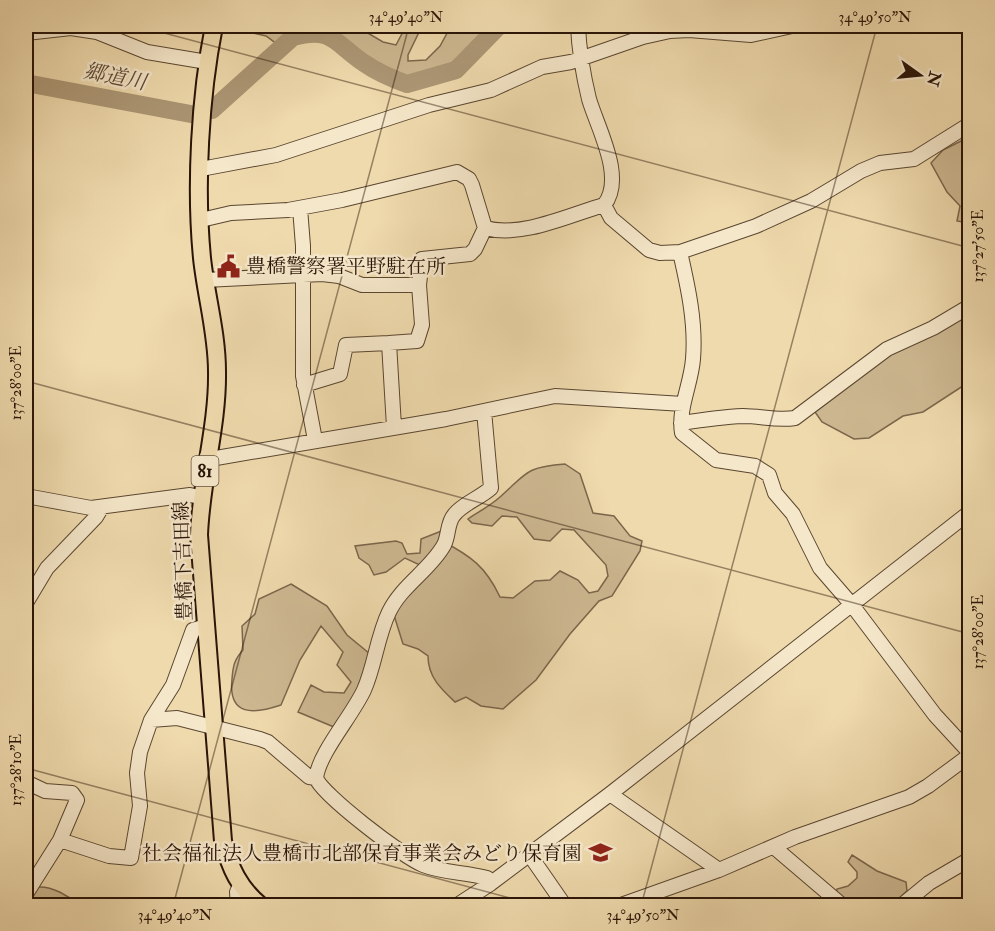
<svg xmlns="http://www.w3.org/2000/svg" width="995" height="931" font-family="'IM FELL Double Pica','Noto Serif JP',serif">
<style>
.green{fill:#cdb891;stroke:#7b664c;stroke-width:1.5}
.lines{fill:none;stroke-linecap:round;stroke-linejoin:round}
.river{stroke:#ac9775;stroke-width:18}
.minor-casing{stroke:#5a4630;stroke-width:16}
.major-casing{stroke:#291407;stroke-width:20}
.minor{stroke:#f5e7ca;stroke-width:14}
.major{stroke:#efdaad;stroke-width:16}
.ticks{fill:none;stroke:#291407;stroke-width:1.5;stroke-opacity:0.45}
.labels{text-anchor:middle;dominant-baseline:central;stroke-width:5;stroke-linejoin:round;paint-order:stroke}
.shield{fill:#f5e7ca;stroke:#665342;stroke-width:1.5}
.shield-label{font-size:18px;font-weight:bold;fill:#291407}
.poi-label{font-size:20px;fill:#291407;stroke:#f5e7ca;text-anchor:start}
.street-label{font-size:20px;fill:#291407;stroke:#f5e7ca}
.water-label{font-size:21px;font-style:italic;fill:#5d4833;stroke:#f5e7ca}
.neatline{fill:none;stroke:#291407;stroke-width:2}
.ticks-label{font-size:15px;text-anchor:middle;fill:#291407}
</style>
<rect width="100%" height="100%" fill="#efdaad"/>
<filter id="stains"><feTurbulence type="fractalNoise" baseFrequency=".00333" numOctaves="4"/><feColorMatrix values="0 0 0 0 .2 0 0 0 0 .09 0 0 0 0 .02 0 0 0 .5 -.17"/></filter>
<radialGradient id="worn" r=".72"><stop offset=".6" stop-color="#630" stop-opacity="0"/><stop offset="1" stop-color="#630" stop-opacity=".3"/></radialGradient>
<path class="green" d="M 246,26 L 356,26 L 383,42 L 396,45 L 406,26 L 422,26 L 408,55 L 408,61 L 426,60 L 440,46 L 451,26 L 489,26 C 471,44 449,74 420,77 C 403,79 378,68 364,58 C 344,45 328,20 300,30 C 292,33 284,40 277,44 L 266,36 L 236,29 Z
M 969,137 L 969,223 L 957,221 L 960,206 L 947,192 L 931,163 L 943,150 Z
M 969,312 L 969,382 L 923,412 L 903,416 L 869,438 L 854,439 L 822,422 L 815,412 L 889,355 Z
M 565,464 L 580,474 L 593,513 L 614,516 L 630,536 L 642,541 L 640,551 L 612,596 L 599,601 L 570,634 L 536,680 L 503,709 L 481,706 L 466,697 L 455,702 C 441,689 428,677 428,656 L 418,649 L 403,644 L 393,612 L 405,594 L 420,584 L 425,575 L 420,565 L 405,558 L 386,572 L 374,575 L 369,565 L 359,558 L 355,546 L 396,541 L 402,543 L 407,554 L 420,553 L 421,539 L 444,530 L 442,541 C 471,556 486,567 500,597 L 513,598 L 535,581 L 550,580 L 560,571 L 578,580 L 589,593 L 598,591 L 608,576 L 606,565 L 574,530 L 562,529 L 550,541 L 534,539 L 517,517 L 502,516 L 492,526 L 472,523 L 468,519 C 478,512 490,506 500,497 C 527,473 525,467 565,464 Z
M 291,584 L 327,606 L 347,635 L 370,654 L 360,688 L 334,727 L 298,712 L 311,685 L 324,692 L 344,693 L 351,682 L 337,665 L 343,652 L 321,626 L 300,660 L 281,705 C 254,714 228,717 232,679 C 233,666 234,660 243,650 L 242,626 L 255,614 L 259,599 Z
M 852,855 L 877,871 L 906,882 L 907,891 L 892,905 L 849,905 L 836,894 L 837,889 L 848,886 L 857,878 L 857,872 L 848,862 Z
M 38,887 C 52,886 69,896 79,905 L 27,906 Z"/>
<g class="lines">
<path class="river" d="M 26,83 L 196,115
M 212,110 L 293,37 C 333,26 335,44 364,63 C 377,72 393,79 407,84 L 456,70 L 499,26"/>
<defs>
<path id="minor" d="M 578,26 C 579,51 583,74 589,99 C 597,127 626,178 604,205 L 611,218 L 649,250 L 660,253 L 680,252 L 756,226 L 811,201 L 861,171 L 880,163 L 914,159 L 970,124
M 26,33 L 71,28 L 97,32 L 147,52 L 207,62
M 201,169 L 276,155 L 429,105 L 491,90 L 542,67 L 571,62 L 643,37 L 670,31 L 689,30 L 751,35 L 792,26
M 300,208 L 303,246 L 303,376 L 315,440
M 201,220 L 231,213 L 288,210 L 342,200 L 457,172 L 469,179 L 472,185 L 485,228
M 680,252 C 688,287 696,323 693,359 C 691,385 678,408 682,433 L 716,460 L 755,466 L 769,475 L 775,493 L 793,514 L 820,568 L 852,605 L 935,715 L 970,753
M 205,280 L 322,274 L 339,276 L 362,285 L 419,285 L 422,259 L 470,254 L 475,249 L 485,228 C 522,238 569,215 604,205
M 304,385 L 340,374 L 346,345 L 389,343
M 681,423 C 701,420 722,417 743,416 C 761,416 777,421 795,418 L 887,349 L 933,328 L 970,306
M 394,427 L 389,343 L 417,341 L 422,325 L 419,285
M 207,456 L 216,458 L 446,419 L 555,396 L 683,404
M 26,496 L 91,508 L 190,495 L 200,497
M 26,603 L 47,568 L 96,517 L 102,507
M 151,720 L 177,718 L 260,739 L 268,742 L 309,777 L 316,778 C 322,795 404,857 423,865 C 443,873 466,872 487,878 L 490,884
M 316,778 C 319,753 352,716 364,690 C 375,665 377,637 389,612 C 402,585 430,570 444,545 C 449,535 447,523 454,515 C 462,504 480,498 491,488 L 484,411
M 26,782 L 45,791 L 72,793 L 77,800 L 60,840 L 26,894
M 610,794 L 719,870 L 795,837 L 909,797 L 928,786 L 970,755
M 60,840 L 109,856 L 131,858 L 140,806 L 137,773 L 140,752 L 151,720 L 173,685 L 193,630 L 206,626
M 775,848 L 843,906
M 529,854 L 565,906
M 238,906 L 237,892 L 240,886
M 456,906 L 490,884 L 610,794 L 970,512
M 618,906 L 719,870
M 901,906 L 929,883 L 970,859"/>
<path id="major" d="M 214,26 C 200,96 195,186 202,258 C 206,296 217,333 217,371 C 218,426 201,479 199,535 L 223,841 C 230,868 239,888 261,906"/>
</defs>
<use href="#minor" class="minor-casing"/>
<use href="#major" class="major-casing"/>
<use href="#minor" class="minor"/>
<use href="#major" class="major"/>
</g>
<path class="ticks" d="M 138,26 L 970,248M 26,381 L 970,634M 26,768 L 540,906M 173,906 L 409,26M 641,906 L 877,26"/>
<defs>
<symbol id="civic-bare" viewBox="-9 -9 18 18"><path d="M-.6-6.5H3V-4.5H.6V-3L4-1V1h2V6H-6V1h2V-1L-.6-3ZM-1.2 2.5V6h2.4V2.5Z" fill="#8f2418" stroke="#f5e7ca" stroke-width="2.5" paint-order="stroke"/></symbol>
<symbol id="school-bare" viewBox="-9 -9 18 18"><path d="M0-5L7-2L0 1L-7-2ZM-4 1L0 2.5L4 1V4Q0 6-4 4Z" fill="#8f2418" stroke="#f5e7ca" stroke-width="2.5" paint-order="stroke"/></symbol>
</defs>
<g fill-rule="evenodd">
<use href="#civic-bare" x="212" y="250" width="33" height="33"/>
<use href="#school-bare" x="584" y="836" width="33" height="33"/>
</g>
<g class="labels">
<rect class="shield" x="191.5" y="456" width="27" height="30" rx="4.5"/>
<g class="shield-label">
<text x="205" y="471">81</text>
</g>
<g class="poi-label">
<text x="246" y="266">豊橋警察署平野駐在所</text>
<text x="582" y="853" text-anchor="end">社会福祉法人豊橋市北部保育事業会みどり保育園</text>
</g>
<g class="street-label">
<text transform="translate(183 561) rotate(-92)">豊橋下吉田線</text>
</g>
<g class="water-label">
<text transform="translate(115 77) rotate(11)">郷道川</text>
</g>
</g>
<rect width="995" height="931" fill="none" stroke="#efdaad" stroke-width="66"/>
<g transform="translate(920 75) rotate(105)" stroke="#f5e7ca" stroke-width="4.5" paint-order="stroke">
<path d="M0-4.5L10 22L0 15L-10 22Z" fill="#291407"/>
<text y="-9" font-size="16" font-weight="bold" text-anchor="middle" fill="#291407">N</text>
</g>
<rect x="33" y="33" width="929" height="865" class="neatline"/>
<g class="ticks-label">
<text x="406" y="22">34°49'40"N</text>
<text x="875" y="22">34°49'50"N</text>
<text transform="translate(978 246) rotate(-90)" y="5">137°27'50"E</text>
<text transform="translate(16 383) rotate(-90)" y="5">137°28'00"E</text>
<text transform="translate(978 632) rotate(-90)" y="5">137°28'00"E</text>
<text transform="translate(16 770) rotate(-90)" y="5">137°28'10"E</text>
<text x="175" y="920">34°49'40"N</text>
<text x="643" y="920">34°49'50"N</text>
</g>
<rect width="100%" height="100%" filter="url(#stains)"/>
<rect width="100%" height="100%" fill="url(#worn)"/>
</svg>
